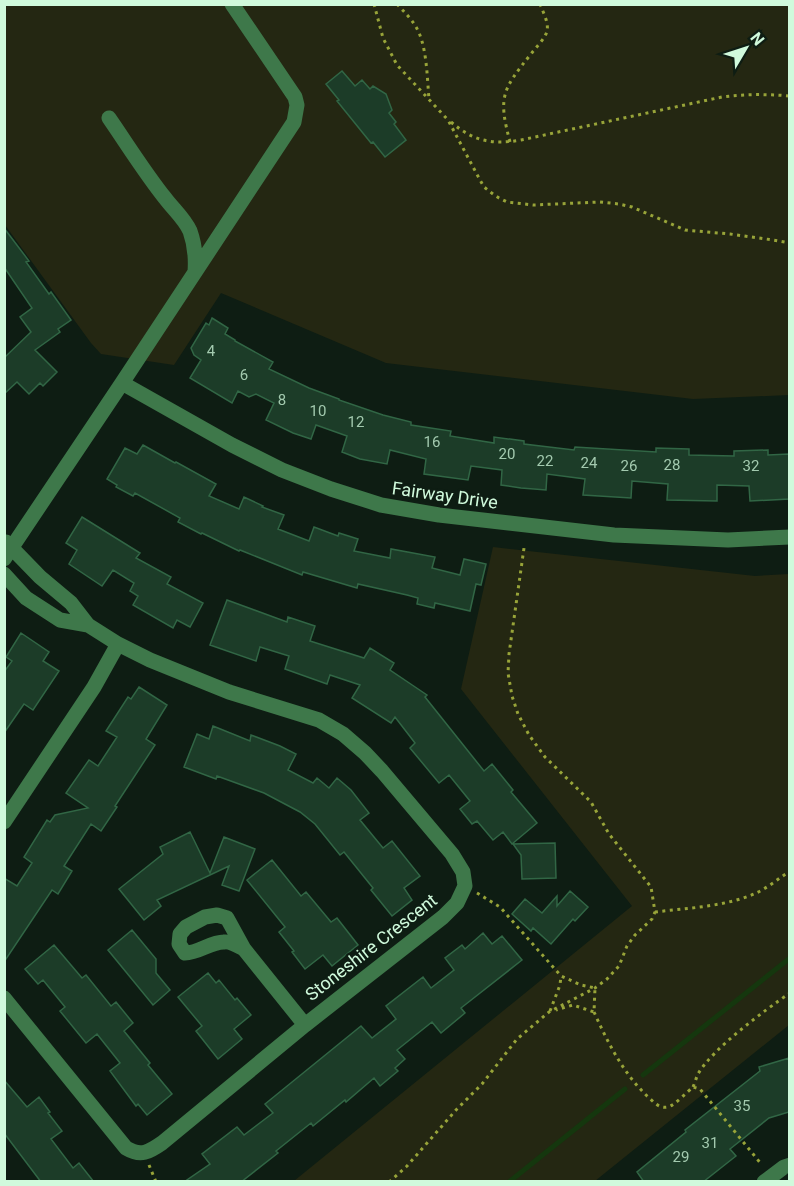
<svg xmlns="http://www.w3.org/2000/svg" width="794" height="1186" font-family="Roboto,sans-serif">
<style>
.green{fill:#242712}
.lines{fill:none;stroke-linecap:round;stroke-linejoin:round}
.stream{stroke:#15370e;stroke-width:5}
.building{fill:#1c3c28;stroke:#316645;stroke-width:1.5}
.path{stroke:#98a439;stroke-width:3;stroke-dasharray:3 4.5;stroke-linecap:butt}
.minor{stroke:#3e784a;stroke-width:15}
.labels{text-anchor:middle;dominant-baseline:central;stroke-width:5;stroke-linejoin:round;paint-order:stroke}
.number-label{font-size:15px;fill:#a3caaf}
.street-label{font-size:18px;fill:#d0fadc;stroke:#0e1d13}
</style>
<rect width="100%" height="100%" fill="#0e1d13"/>
<path class="green" d="M 4,5 L 789,5 L 789,395 L 693,399 L 386,363 L 221,293 L 174,365 L 101,354 L 91,343 L 5,225 Z
M 493,547 L 755,576 L 789,574 L 789,1025 L 595,1181 L 294,1181 L 632,906 L 461,689 Z"/>
<g class="lines">
<path class="stream" d="M 643,1075 L 790,958
M 509,1182 L 625,1089"/>
</g>
<path class="building" d="M 342,71 L 355,86 L 362,80 L 370,89 L 373,86 L 386,94 L 392,110 L 389,113 L 396,122 L 394,124 L 406,140 L 385,157 L 373,142 L 371,143 L 337,101 L 339,100 L 326,84 Z
M 4,228 L 29,261 L 26,262 L 49,294 L 51,292 L 71,320 L 58,329 L 60,332 L 35,350 L 57,372 L 43,386 L 40,383 L 29,394 L 17,382 L 4,394 L 4,358 L 31,332 L 20,317 L 32,308 L 4,267 Z
M 212,318 L 228,328 L 225,334 L 235,340 L 235,341 L 273,362 L 269,369 L 309,388 L 339,399 L 339,400 L 383,415 L 411,422 L 411,425 L 451,431 L 450,436 L 494,443 L 494,437 L 524,441 L 524,444 L 574,450 L 575,447 L 656,452 L 656,448 L 689,449 L 689,455 L 734,456 L 734,451 L 768,450 L 768,455 L 789,454 L 789,499 L 750,501 L 749,486 L 717,485 L 717,501 L 667,500 L 668,484 L 632,481 L 631,498 L 583,495 L 585,479 L 547,474 L 546,490 L 521,488 L 501,485 L 502,470 L 471,466 L 468,480 L 424,474 L 426,459 L 390,450 L 387,464 L 360,459 L 342,452 L 347,436 L 316,425 L 311,439 L 293,433 L 266,420 L 274,403 L 256,394 L 249,397 L 238,391 L 232,403 L 190,378 L 201,360 L 194,355 L 191,348 L 206,323 L 209,325 Z
M 143,445 L 175,463 L 176,462 L 216,484 L 209,496 L 239,509 L 244,497 L 263,506 L 262,507 L 284,515 L 278,529 L 309,541 L 314,527 L 338,536 L 339,533 L 358,539 L 354,551 L 390,558 L 391,549 L 435,557 L 432,568 L 460,575 L 464,559 L 486,564 L 481,585 L 476,584 L 470,611 L 435,603 L 434,608 L 417,604 L 418,598 L 407,595 L 358,584 L 357,588 L 303,572 L 302,575 L 240,550 L 239,551 L 202,533 L 201,534 L 178,522 L 180,518 L 135,493 L 133,496 L 116,487 L 117,485 L 107,479 L 125,448 L 137,454 Z
M 82,517 L 140,553 L 136,558 L 171,577 L 167,584 L 203,603 L 190,627 L 177,620 L 173,628 L 133,605 L 138,596 L 130,591 L 134,583 L 113,570 L 102,586 L 69,564 L 77,550 L 66,543 Z
M 227,600 L 287,622 L 288,617 L 315,626 L 310,641 L 364,658 L 370,648 L 394,663 L 390,670 L 427,695 L 425,697 L 484,771 L 492,764 L 513,790 L 511,792 L 537,823 L 512,844 L 503,832 L 493,840 L 477,821 L 472,824 L 460,809 L 470,801 L 449,775 L 439,783 L 410,748 L 415,743 L 395,717 L 391,723 L 352,698 L 360,685 L 330,675 L 327,684 L 285,669 L 289,656 L 260,647 L 256,661 L 210,645 Z
M 21,633 L 49,652 L 43,661 L 59,671 L 33,710 L 24,704 L 4,733 L 4,672 L 12,661 L 6,657 Z
M 139,687 L 167,705 L 146,739 L 155,745 L 115,806 L 117,807 L 101,831 L 91,824 L 64,866 L 72,871 L 58,894 L 52,890 L 4,962 L 4,878 L 17,886 L 32,863 L 24,857 L 47,820 L 50,822 L 55,815 L 88,808 L 66,793 L 89,760 L 98,766 L 117,737 L 106,731 L 128,697 L 131,699 Z
M 213,726 L 250,741 L 251,735 L 280,746 L 296,754 L 288,770 L 313,783 L 317,778 L 329,788 L 337,778 L 351,790 L 369,813 L 360,820 L 383,848 L 392,841 L 420,876 L 404,888 L 412,900 L 392,916 L 371,890 L 373,888 L 344,852 L 340,855 L 315,824 L 300,812 L 264,793 L 217,776 L 216,779 L 184,767 L 197,734 L 209,739 Z
M 190,832 L 210,873 L 224,837 L 255,849 L 239,891 L 222,885 L 229,866 L 157,900 L 161,906 L 144,920 L 119,889 L 163,854 L 160,847 Z
M 555,843 L 556,878 L 522,879 L 521,855 L 513,844 Z
M 272,860 L 301,896 L 306,892 L 331,922 L 337,918 L 358,945 L 332,966 L 323,955 L 305,969 L 292,952 L 294,951 L 279,932 L 285,927 L 247,880 Z
M 570,891 L 588,907 L 575,921 L 573,919 L 551,944 L 533,928 L 531,931 L 512,914 L 525,899 L 542,913 L 557,896 L 557,906 Z
M 132,930 L 156,959 L 156,973 L 170,990 L 153,1005 L 108,950 Z
M 483,933 L 492,944 L 502,936 L 522,960 L 461,1008 L 465,1013 L 441,1033 L 432,1022 L 397,1050 L 405,1059 L 395,1068 L 398,1071 L 380,1086 L 374,1078 L 346,1102 L 345,1100 L 313,1126 L 311,1123 L 276,1151 L 278,1153 L 241,1182 L 184,1182 L 210,1164 L 202,1154 L 237,1127 L 244,1135 L 273,1113 L 265,1104 L 361,1026 L 372,1038 L 396,1019 L 386,1006 L 423,977 L 431,988 L 454,970 L 445,958 L 462,945 L 465,949 Z
M 54,945 L 82,978 L 86,975 L 111,1006 L 116,1002 L 133,1023 L 124,1031 L 150,1063 L 148,1065 L 172,1094 L 147,1115 L 138,1104 L 136,1106 L 110,1071 L 120,1063 L 97,1034 L 86,1043 L 60,1011 L 65,1007 L 43,980 L 38,984 L 25,969 Z
M 208,973 L 216,983 L 219,980 L 235,1000 L 237,998 L 251,1015 L 234,1029 L 242,1039 L 218,1059 L 196,1031 L 202,1026 L 178,997 Z
M 789,1058 L 789,1112 L 769,1118 L 730,1149 L 736,1156 L 703,1182 L 644,1182 L 637,1172 L 686,1132 L 685,1130 L 760,1071 L 759,1067 Z
M 4,1080 L 27,1107 L 39,1097 L 50,1112 L 48,1113 L 62,1131 L 51,1139 L 73,1168 L 79,1163 L 94,1182 L 41,1182 L 4,1133 Z"/>
<g class="lines">
<path class="path" d="M 374,4 L 383,38 L 397,65 L 448,120 L 480,180 L 484,187 L 493,194 L 499,198 L 507,202 L 533,205 L 600,202 L 619,204 L 632,207 L 685,230 L 730,234 L 773,240 L 790,243
M 397,4 C 404,12 411,18 416,27 C 427,45 427,77 429,99
M 451,122 C 473,141 492,145 521,140 L 722,97 C 745,94 766,94 790,96
M 510,142 C 498,97 502,90 531,54 C 536,47 545,39 547,31 C 549,23 543,12 540,4
M 477,893 L 500,907 L 561,976 L 581,985 L 595,988 L 594,1012 L 573,1005 L 556,1010
M 655,912 C 687,908 723,907 754,894 C 766,889 778,879 790,871
M 550,1011 L 560,985 L 561,976
M 594,1012 C 608,1043 623,1073 648,1097 C 654,1102 659,1109 668,1107 C 675,1105 687,1092 693,1087 L 700,1089 L 762,1165
M 693,1087 C 695,1083 696,1078 698,1074 C 712,1049 765,1010 790,993
M 149,1165 L 156,1182
M 389,1182 L 407,1166 L 456,1110 L 482,1084 L 517,1039 L 549,1012 L 595,988 L 607,979 L 619,966 L 627,946 L 635,935 L 652,919 L 655,912 L 651,887 L 609,834 L 591,802 L 545,757 L 529,735 L 518,714 L 512,696 L 508,673 L 509,654 L 524,548"/>
<path class="minor" d="M 109,118 C 127,144 145,173 165,198 C 174,210 184,218 190,231 C 195,245 196,258 195,272
M 122,383 L 232,445 L 282,470 L 331,489 L 381,505 L 439,515 L 614,535 L 728,540 L 790,537
M 6,542 L 40,577 L 71,603 L 88,625
M 4,559 L 122,383 L 294,122 L 297,105 L 295,97 L 232,4
M 4,574 L 26,598 L 60,620 L 88,625 L 118,644 L 150,660 L 229,692 L 319,720 L 343,734 L 365,753 L 382,771 L 452,854 L 463,872 L 465,886 L 457,903 L 443,917 L 305,1025 L 162,1143 C 149,1152 141,1157 126,1148 L 4,998
M 4,822 L 94,687 L 118,644
M 244,949 C 238,946 230,941 224,942 C 210,942 199,953 185,953 L 179,944 L 180,934 L 186,927 L 205,917 L 217,915 L 227,918 L 244,949 L 305,1025
M 764,1182 L 784,1167 L 790,1165"/>
</g>
<g class="labels">
<g class="number-label">
<text x="211" y="351">4</text>
<text x="244" y="375">6</text>
<text x="282" y="400">8</text>
<text x="318" y="411">10</text>
<text x="356" y="422">12</text>
<text x="432" y="442">16</text>
<text x="507" y="454">20</text>
<text x="545" y="461">22</text>
<text x="589" y="463">24</text>
<text x="672" y="465">28</text>
<text x="629" y="466">26</text>
<text x="751" y="466">32</text>
<text x="742" y="1106">35</text>
<text x="710" y="1143">31</text>
<text x="681" y="1157">29</text>
</g>
<g class="street-label">
<text transform="translate(445 495) rotate(8)">Fairway Drive</text>
<text transform="translate(371 947) rotate(-38)">Stoneshire Crescent</text>
</g>
</g>
<rect width="794" height="1186" fill="none" stroke="#d0fadc" stroke-width="12"/>
<g transform="translate(746 48) rotate(51)" stroke="#0e1d13" stroke-width="4.5" paint-order="stroke">
<path d="M0-4.5L10 22L0 15L-10 22Z" fill="#d0fadc"/>
<text y="-9" font-size="16" font-weight="bold" text-anchor="middle" fill="#d0fadc">N</text>
</g>
</svg>
